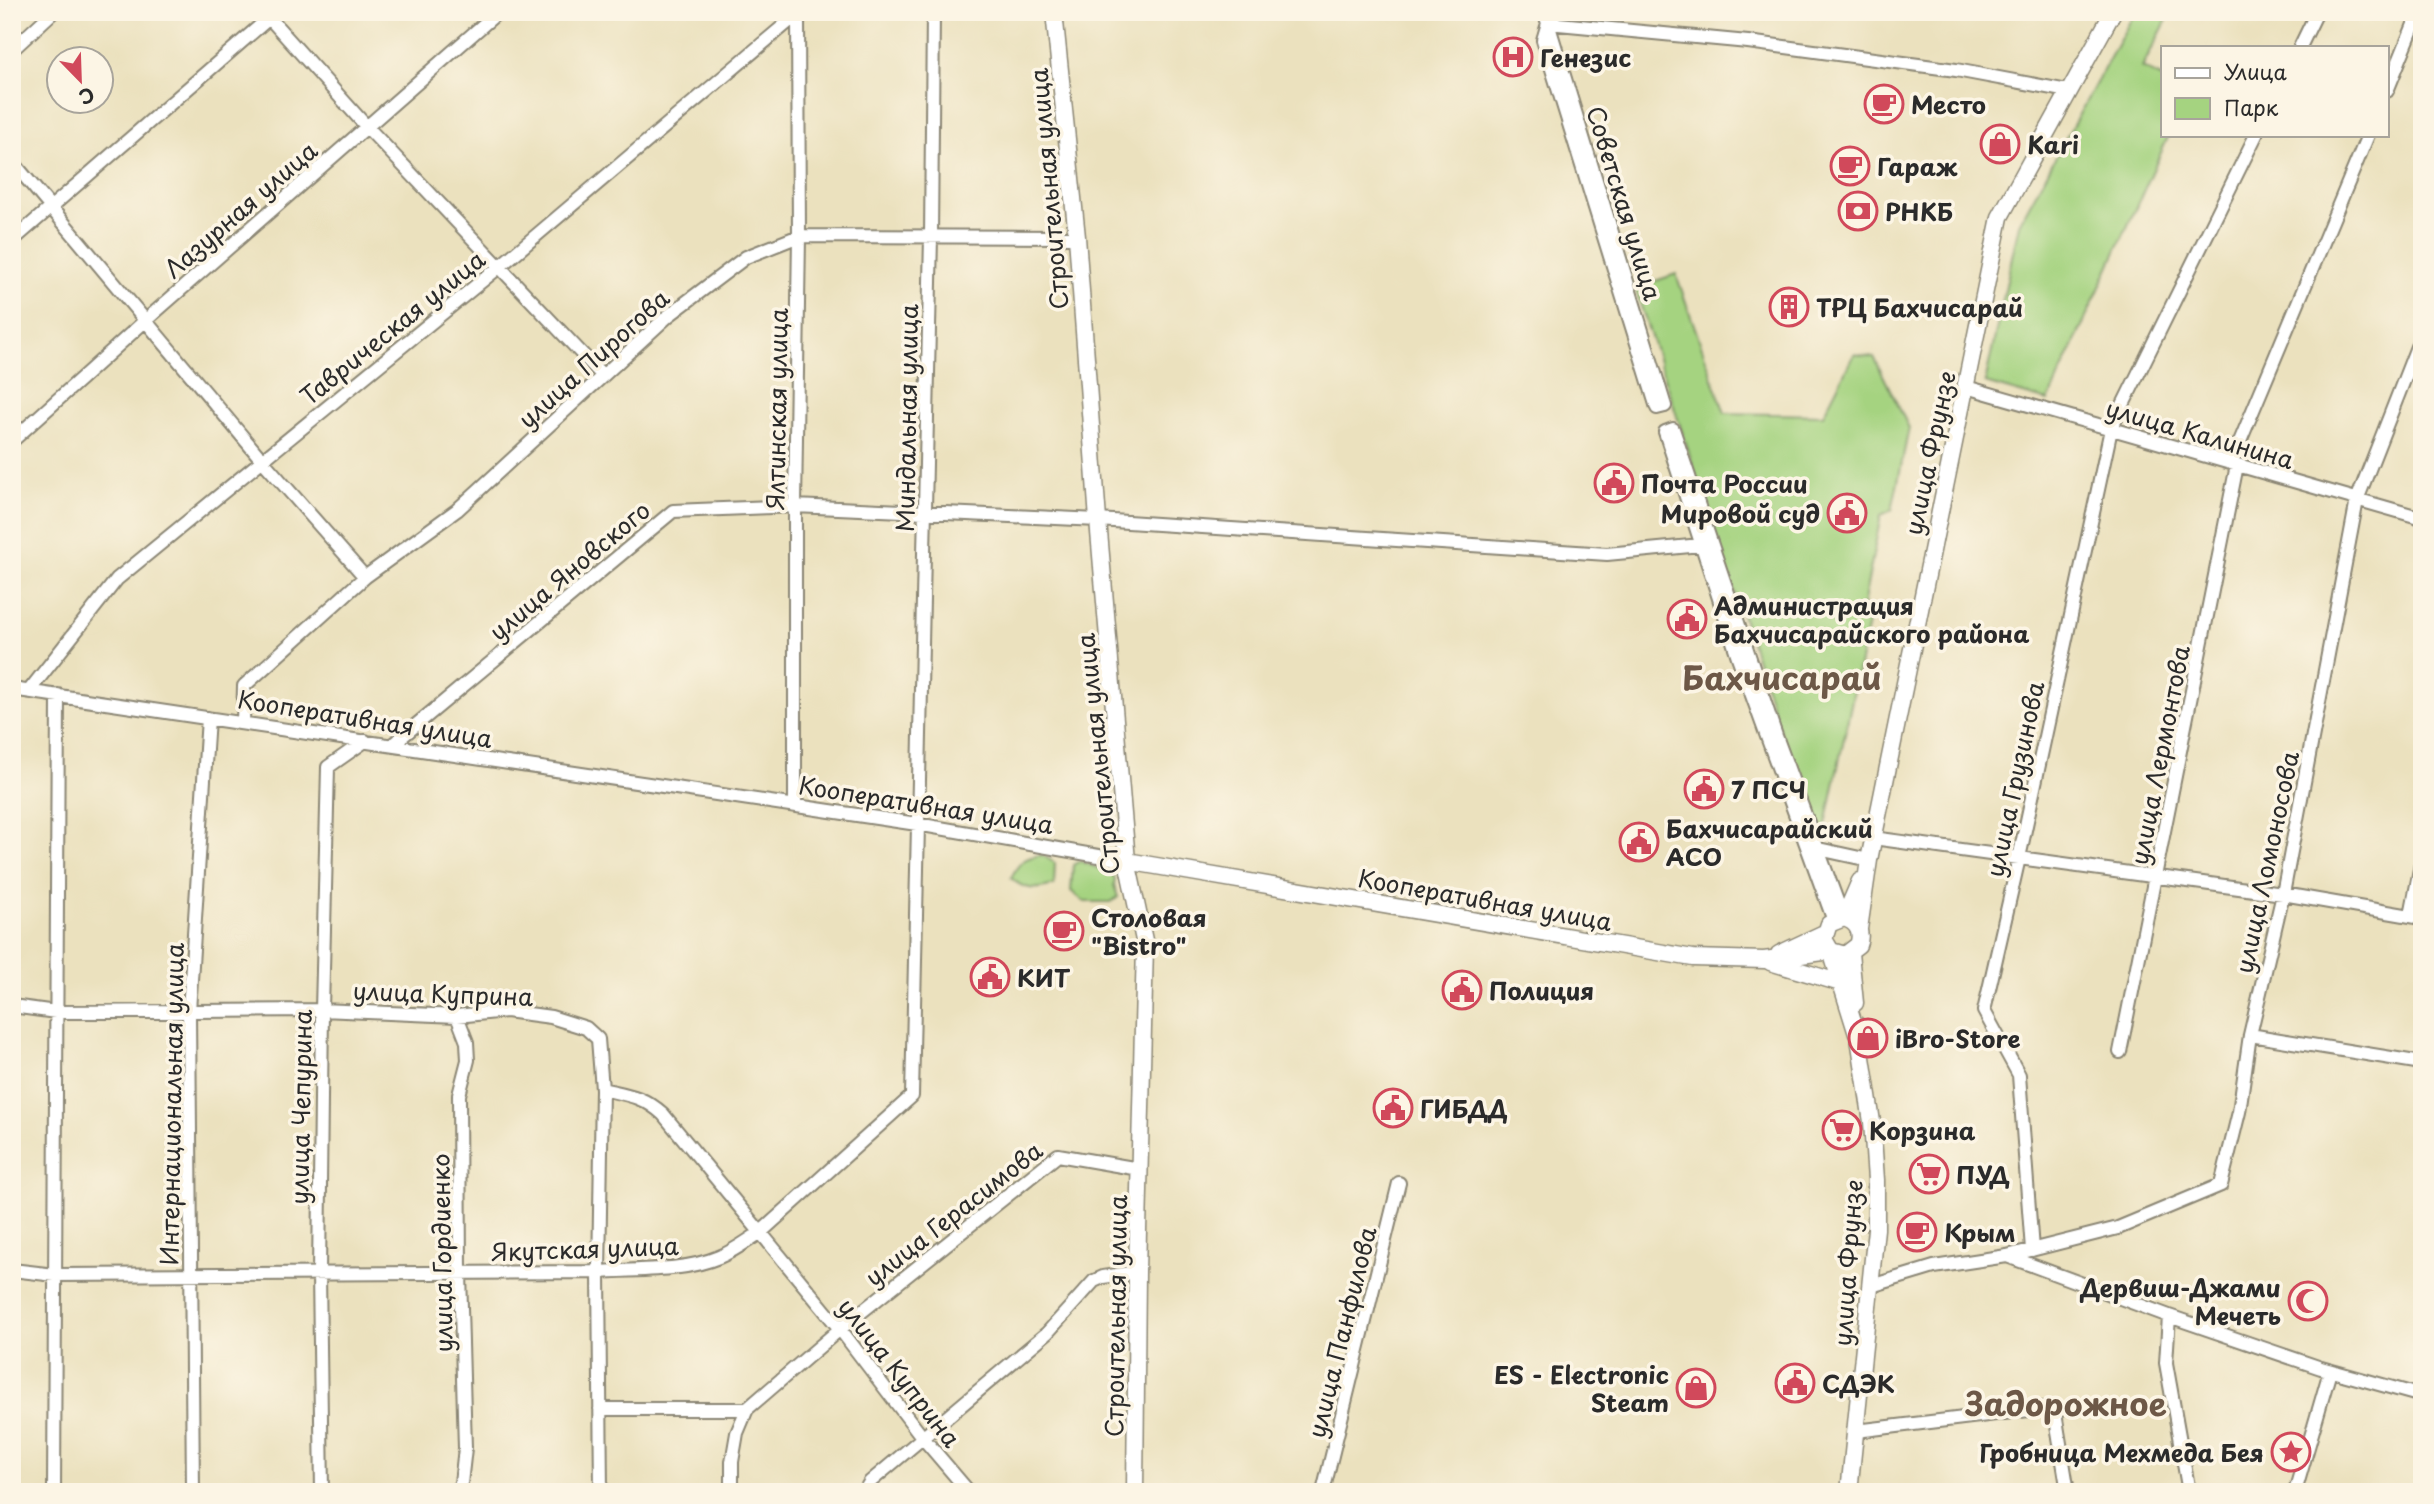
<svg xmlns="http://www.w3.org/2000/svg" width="2434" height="1504" font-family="'Playpen Sans',sans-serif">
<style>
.green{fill:#a5d380;stroke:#687f56;stroke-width:2}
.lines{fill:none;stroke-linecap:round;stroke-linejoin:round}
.minor-casing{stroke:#8b8674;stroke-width:16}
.major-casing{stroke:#8b8674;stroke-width:19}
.minor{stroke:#fff;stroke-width:12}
.major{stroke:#fff;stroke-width:16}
.labels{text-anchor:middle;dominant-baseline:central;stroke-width:7;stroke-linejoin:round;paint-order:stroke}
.poi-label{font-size:24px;font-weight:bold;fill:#2b2b2b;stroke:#fcf5e5;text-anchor:start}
.street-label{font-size:24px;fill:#2b2b2b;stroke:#fcf5e5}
.district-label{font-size:32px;font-weight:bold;fill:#6d5847;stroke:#fcf5e5}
</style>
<rect width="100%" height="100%" fill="#fcf5e5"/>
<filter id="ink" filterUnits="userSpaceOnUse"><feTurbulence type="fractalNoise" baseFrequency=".0143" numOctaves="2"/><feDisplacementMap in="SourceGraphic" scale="14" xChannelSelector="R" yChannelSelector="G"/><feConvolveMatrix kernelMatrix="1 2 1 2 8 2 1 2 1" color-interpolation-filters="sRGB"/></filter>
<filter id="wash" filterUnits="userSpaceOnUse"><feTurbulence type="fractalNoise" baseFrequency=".00686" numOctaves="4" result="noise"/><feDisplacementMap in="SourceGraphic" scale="28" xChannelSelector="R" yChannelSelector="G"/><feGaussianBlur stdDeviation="1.57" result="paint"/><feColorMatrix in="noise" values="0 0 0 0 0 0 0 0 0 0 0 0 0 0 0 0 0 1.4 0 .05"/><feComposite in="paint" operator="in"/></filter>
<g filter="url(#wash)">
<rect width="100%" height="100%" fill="#ebe1be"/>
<path class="green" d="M 2135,12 L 2171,12 L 2142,68 L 2163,78 L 2163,135 L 2169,135 L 2048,401 L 1985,383 L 2019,224 Z
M 1676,274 L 1725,413 L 1823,415 L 1854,354 L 1874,357 L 1909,428 L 1892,510 L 1881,515 L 1861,616 L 1868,623 L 1820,853 L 1635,288 Z
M 1042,855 L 1055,863 L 1054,885 C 1036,890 1025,891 1011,878 C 1019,862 1024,857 1042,855 Z
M 1080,861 L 1108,872 L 1115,878 L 1114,885 L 1118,897 L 1111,902 L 1085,902 L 1071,891 L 1073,865 Z"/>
</g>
<g filter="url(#ink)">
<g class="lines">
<defs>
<path id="minor" d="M 264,12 L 366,126 L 603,376
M 1544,12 L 1548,23 L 1665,406 L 1657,408 L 1543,40 L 1548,23
M 1548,23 L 1748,42 L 1956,70 L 2068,91
M 2300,47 L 2317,12
M 12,50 L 53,12
M 2387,91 L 2419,12
M 12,161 L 262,460 L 365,577
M 12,241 L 276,12
M 1966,387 L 2422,518
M 12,441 L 146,320 L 498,12
M 2231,463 L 2368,135
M 12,689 L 917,824 L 1127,861
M 29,691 L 117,579 L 499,267 L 800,12
M 243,723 L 244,686 L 365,577 L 457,510 L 668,316 L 746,257 L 799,236 L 1077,237
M 392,745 L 673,511 L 795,506 L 1098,520 L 1607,554 L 1711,544
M 795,805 L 795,506 L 799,236 L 798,12
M 1873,838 L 2283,894 L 2422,918
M 1814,848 L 1869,860
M 2411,915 L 2422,859
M 1834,921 L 1738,657 L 1665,432 L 1673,429 L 1776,736 L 1840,909 L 1850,920
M 12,1006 L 56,1012 L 322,1010 L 457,1016 L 506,1011 L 551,1017 L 586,1028 L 598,1039 L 602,1089 C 628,1095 643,1096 663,1114 L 840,1329 L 923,1438 L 969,1492
M 457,1016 L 467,1042 L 468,1060 L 459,1095 L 460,1273 L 465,1448 L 460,1492
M 2250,1035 L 2422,1063
M 2120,1052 L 2237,465
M 2032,1250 L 2019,1075 L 1984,1011 L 2019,858 L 2111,429 L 2256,135
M 2007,1256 L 2118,1228 L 2221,1185 L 2239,1112 L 2250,1035 L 2283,894 L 2357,500 L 2422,334
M 12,1270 L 55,1275 L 599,1272 C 638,1269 683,1272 719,1257 C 734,1251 747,1241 761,1232 L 912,1096 L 931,237 L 933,12
M 1871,1286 L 1934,1267 L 2007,1256 L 2169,1316 L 2321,1368 L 2422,1396
M 2169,1316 L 2166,1363 L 2189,1492
M 600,1409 L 747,1409
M 1856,1431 L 2054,1407 L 2068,1492
M 54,1492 L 58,695
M 193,1492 L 189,1011 L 208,718
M 322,1492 L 319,1273 L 322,1010 L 328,767 L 365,741
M 601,1492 L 599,1272 L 602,1089
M 732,1492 L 732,1462 L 737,1433 L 747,1409 L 840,1329 L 1058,1155 L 1139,1169
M 864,1492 L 870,1482 L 1047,1333 L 1094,1281 L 1103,1277 L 1137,1272
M 1323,1492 L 1399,1183
M 2295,1492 L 2330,1371"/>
<path id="major" d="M 1054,12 L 1077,237 L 1098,520 L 1127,861 L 1145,945 L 1137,1272 L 1135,1492
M 1127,861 L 1693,958 L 1764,960 L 1831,951 L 1845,955 L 1858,945 C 1863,932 1857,922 1844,918 L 1829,924 L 1824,939 L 1831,951 L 1857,1034
M 1844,918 L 1860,881
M 1859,929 L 1869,860 L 2000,217 L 2113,12
M 1850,953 L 1855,1003
M 1779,954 L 1824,933
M 1770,962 L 1841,983
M 1849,1492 L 1876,1229 L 1876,1180 L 1872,1122 L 1857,1025"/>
</defs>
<use href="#minor" class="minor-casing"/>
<use href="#major" class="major-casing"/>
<use href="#minor" class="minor"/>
<use href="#major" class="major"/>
</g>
</g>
<defs>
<symbol id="hospital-ring" viewBox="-11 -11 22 22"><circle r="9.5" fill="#fcf5e5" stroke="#d1495b" stroke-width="1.5"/><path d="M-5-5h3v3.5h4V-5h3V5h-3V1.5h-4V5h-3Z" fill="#d1495b"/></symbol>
<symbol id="cafe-ring" viewBox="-11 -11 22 22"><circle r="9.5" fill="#fcf5e5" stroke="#d1495b" stroke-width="1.5"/><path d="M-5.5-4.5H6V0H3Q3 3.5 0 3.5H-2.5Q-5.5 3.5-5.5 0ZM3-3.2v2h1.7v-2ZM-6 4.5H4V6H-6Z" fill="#d1495b"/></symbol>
<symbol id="shop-ring" viewBox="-11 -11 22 22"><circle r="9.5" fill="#fcf5e5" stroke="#d1495b" stroke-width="1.5"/><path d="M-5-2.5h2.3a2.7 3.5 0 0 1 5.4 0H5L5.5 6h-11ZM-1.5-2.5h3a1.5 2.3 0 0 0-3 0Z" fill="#d1495b"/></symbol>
<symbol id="bank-ring" viewBox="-11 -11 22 22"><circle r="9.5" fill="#fcf5e5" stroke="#d1495b" stroke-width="1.5"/><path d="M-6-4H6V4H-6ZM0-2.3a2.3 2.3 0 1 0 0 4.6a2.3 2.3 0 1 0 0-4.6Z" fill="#d1495b"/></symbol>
<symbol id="building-ring" viewBox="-11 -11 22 22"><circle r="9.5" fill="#fcf5e5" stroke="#d1495b" stroke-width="1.5"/><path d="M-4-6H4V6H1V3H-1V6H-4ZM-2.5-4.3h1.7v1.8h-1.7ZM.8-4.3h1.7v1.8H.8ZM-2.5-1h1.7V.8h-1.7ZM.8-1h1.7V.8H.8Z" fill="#d1495b"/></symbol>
<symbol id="civic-ring" viewBox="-11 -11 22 22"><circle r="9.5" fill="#fcf5e5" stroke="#d1495b" stroke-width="1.5"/><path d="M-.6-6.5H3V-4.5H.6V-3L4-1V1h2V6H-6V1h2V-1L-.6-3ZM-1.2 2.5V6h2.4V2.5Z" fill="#d1495b"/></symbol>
<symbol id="supermarket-ring" viewBox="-11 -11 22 22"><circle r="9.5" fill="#fcf5e5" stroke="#d1495b" stroke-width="1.5"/><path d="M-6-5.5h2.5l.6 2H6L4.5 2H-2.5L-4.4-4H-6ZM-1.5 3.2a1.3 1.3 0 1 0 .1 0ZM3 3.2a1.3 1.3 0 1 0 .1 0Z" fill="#d1495b"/></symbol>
<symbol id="mosque-ring" viewBox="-11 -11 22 22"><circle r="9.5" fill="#fcf5e5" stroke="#d1495b" stroke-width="1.5"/><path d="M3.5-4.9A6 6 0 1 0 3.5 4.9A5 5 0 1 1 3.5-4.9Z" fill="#d1495b"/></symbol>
<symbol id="sight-ring" viewBox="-11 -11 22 22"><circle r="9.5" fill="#fcf5e5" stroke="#d1495b" stroke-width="1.5"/><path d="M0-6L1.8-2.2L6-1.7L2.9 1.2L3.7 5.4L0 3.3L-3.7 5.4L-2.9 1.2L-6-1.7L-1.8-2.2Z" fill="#d1495b"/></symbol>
</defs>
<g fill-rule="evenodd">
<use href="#hospital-ring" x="1491" y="35" width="44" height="44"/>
<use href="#cafe-ring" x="1862" y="82" width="44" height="44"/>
<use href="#shop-ring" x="1978" y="122" width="44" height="44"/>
<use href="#cafe-ring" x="1828" y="144" width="44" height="44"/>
<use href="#bank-ring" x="1836" y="189" width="44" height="44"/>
<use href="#building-ring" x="1767" y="285" width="44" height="44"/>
<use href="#civic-ring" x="1592" y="461" width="44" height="44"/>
<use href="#civic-ring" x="1825" y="491" width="44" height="44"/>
<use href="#civic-ring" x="1665" y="597" width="44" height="44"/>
<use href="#civic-ring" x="1682" y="767" width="44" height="44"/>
<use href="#civic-ring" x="1617" y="820" width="44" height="44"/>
<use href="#cafe-ring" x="1042" y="909" width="44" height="44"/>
<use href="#civic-ring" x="968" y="955" width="44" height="44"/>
<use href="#civic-ring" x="1440" y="968" width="44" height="44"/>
<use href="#shop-ring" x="1846" y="1016" width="44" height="44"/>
<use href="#civic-ring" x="1371" y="1086" width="44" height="44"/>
<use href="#supermarket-ring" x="1820" y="1108" width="44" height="44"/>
<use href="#supermarket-ring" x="1907" y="1152" width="44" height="44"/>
<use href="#cafe-ring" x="1895" y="1210" width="44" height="44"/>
<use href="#mosque-ring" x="2286" y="1279" width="44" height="44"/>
<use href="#civic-ring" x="1773" y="1361" width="44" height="44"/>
<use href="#shop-ring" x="1674" y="1366" width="44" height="44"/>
<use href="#sight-ring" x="2269" y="1430" width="44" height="44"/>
</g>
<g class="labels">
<g class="poi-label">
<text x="1540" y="57">Генезис</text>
<text x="1911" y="104">Место</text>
<text x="2027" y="144">Kari</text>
<text x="1877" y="166">Гараж</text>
<text x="1885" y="211">РНКБ</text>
<text x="1816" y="307">ТРЦ Бахчисарай</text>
<text x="1641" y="483">Почта России</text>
<text x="1820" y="513" text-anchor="end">Мировой суд</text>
<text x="1714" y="605">Администрация<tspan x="1714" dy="28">Бахчисарайского района</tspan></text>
<text x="1731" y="789">7 ПСЧ</text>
<text x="1666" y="828">Бахчисарайский<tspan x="1666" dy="28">АСО</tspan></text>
<text x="1091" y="917">Столовая<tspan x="1091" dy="28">"Bistro"</tspan></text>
<text x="1017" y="977">КИТ</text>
<text x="1489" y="990">Полиция</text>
<text x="1895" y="1038">iBro-Store</text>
<text x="1420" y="1108">ГИБДД</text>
<text x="1869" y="1130">Корзина</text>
<text x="1956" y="1174">ПУД</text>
<text x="1944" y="1232">Крым</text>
<text x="2281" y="1287" text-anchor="end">Дервиш-Джами<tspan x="2281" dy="28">Мечеть</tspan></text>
<text x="1669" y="1374" text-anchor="end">ES - Electronic<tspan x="1669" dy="28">Steam</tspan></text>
<text x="1822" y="1383">СДЭК</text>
<text x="2264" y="1452" text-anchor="end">Гробница Мехмеда Бея</text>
</g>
<g class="street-label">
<text transform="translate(1048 189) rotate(-95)">Строительная улица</text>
<text transform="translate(1625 203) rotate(73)">Советская улица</text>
<text transform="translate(240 209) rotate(-41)">Лазурная улица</text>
<text transform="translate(392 327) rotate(-39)">Таврическая улица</text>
<text transform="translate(593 358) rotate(-42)">улица Пирогова</text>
<text transform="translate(776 409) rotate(-89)">Ялтинская улица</text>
<text transform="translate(906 418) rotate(-89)">Миндальная улица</text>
<text transform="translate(2200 433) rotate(16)">улица Калинина</text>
<text transform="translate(1929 453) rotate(-78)">улица Фрунзе</text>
<text transform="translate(569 570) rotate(-40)">улица Яновского</text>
<text transform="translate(365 718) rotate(9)">Кооперативная улица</text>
<text transform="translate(1097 754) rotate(-96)">Строительная улица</text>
<text transform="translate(2159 755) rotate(-79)">улица Лермонтова</text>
<text transform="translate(2014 779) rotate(-78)">улица Грузинова</text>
<text transform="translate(926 804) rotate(9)">Кооперативная улица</text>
<text transform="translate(2266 862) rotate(-78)">улица Ломоносова</text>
<text transform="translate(1485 899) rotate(10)">Кооперативная улица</text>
<text transform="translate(443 993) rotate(2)">улица Куприна</text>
<text transform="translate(171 1104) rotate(-89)">Интернациональная улица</text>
<text transform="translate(300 1107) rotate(-89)">улица Чепурина</text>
<text transform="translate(953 1213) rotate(-38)">улица Герасимова</text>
<text transform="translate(585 1248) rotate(-2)">Якутская улица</text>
<text transform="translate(441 1253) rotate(-91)">улица Гордиенко</text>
<text transform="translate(1847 1263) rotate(-86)">улица Фрунзе</text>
<text transform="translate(1115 1316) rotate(-89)">Строительная улица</text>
<text transform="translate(1341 1332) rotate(-76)">улица Панфилова</text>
<text transform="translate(900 1372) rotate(52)">улица Куприна</text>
</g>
<g class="district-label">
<text x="1782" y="677">Бахчисарай</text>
<text x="2066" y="1403">Задорожное</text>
</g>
</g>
<rect width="2434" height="1504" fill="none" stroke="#fcf5e5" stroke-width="42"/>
<rect x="2161" y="46" width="228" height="91" fill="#fcf5e5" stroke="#a8a49b" stroke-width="2"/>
<rect x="2175" y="68" width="35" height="10" fill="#ffffff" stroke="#a8a49b" stroke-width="2"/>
<text x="2224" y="80" font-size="21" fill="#2b2b2b">Улица</text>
<rect x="2175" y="98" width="35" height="21" fill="#a5d380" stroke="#a8a49b" stroke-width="2"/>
<text x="2224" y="116" font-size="21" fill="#2b2b2b">Парк</text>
<g transform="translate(80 80) rotate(157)"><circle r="33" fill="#fcf5e5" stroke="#a8a49b" stroke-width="2"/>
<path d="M0-5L12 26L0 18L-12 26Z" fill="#d1495b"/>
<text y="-10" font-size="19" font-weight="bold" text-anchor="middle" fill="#2b2b2b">С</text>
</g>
</svg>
